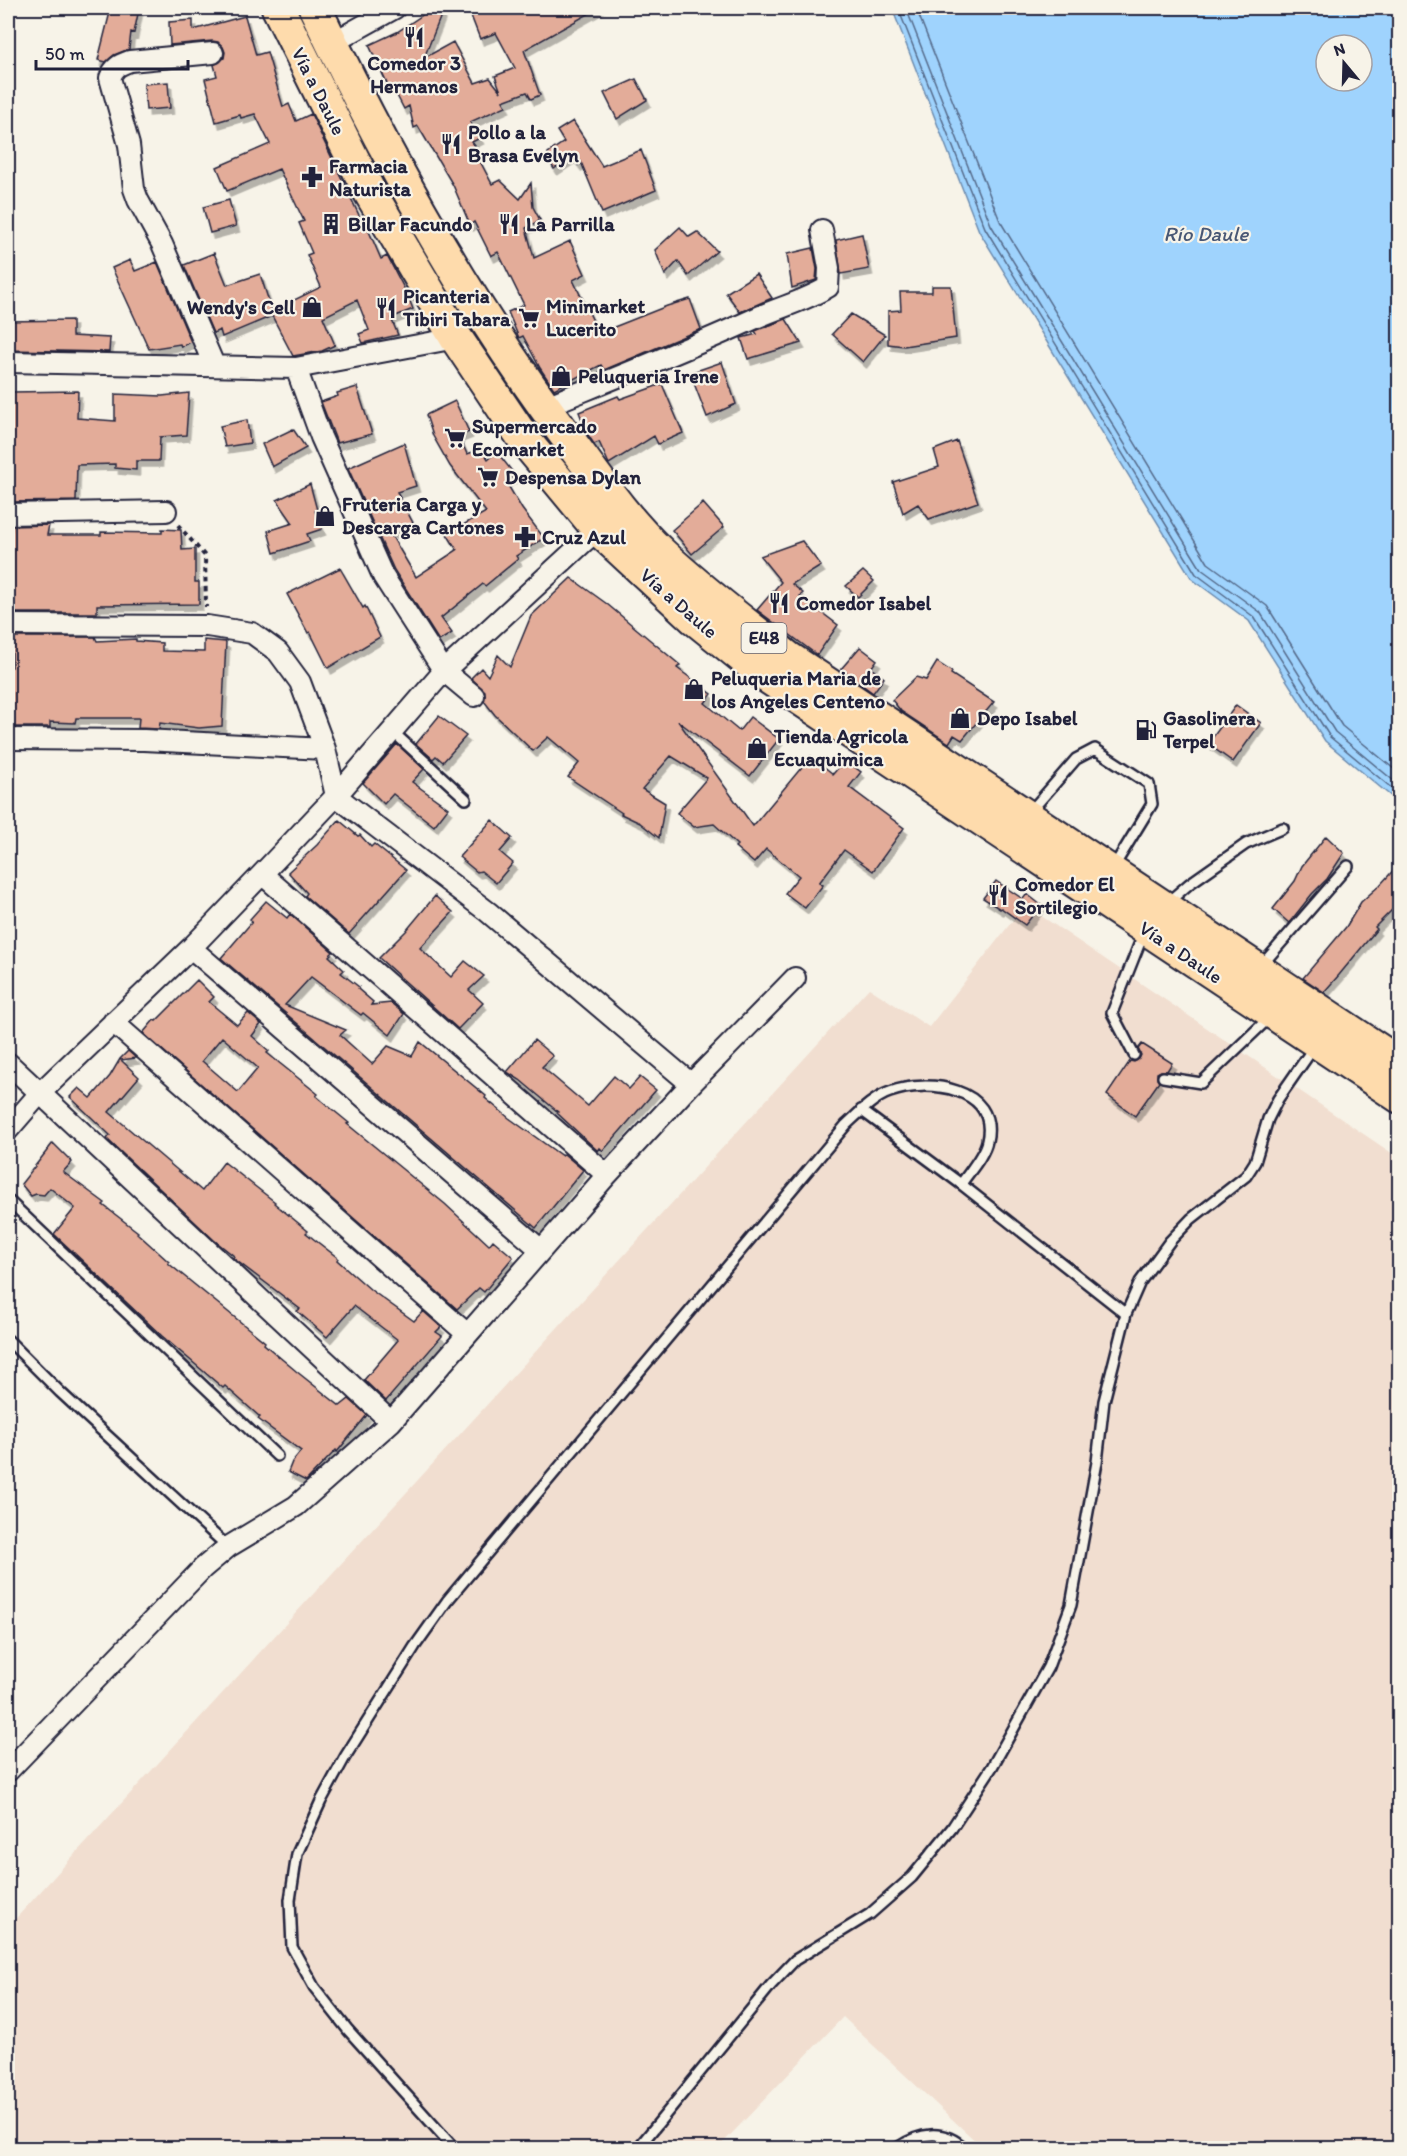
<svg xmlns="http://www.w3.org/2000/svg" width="1407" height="2156" font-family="Itim,sans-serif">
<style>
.built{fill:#f1ded0}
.water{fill:#9fd3fd;stroke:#6d8caf;stroke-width:1.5;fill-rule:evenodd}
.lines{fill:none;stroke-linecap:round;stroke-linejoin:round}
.shore{stroke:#546989;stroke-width:1.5}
.building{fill:#e3ac99;stroke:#22223b;stroke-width:1.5;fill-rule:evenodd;filter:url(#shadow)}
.service-casing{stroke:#22223b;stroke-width:14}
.minor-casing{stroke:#22223b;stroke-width:24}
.trunk-casing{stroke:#22223b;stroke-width:36}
.path{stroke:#22223b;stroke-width:4;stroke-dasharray:4.5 4.5;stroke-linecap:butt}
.service{stroke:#f7f3e8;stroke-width:9}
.minor{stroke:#f7f3e8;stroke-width:20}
.trunk{stroke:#fedbac;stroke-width:32}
.labels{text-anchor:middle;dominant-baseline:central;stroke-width:4.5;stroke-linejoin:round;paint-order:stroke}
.shield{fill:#f7f3e8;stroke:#62616f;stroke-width:1.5}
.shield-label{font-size:18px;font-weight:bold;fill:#22223b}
.poi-label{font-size:20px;font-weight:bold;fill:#22223b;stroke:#f7f3e8;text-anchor:start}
.street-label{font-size:20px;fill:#22223b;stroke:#f7f3e8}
.water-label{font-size:21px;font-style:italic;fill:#485775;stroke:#f7f3e8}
</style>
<defs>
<filter id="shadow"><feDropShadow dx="3.5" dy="6" stdDeviation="0" flood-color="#0004"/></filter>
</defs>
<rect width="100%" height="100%" fill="#f7f3e8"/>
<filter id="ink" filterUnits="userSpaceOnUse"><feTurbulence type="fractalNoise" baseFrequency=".0167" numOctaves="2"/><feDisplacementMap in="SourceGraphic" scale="12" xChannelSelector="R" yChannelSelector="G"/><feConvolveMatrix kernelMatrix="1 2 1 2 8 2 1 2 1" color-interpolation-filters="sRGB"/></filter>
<g filter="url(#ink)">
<path class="built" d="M 1025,905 L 1399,1158 L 1399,2148 L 983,2148 L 843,2017 L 718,2148 L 8,2148 L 8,1927 L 869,988 L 929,1027 Z"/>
<path class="water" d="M 892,8 L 1399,8 L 1399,803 L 1325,741 L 1249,621 L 1192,579 L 979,231 ZM 1326,45 L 1362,45 L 1362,81 L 1326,81 Z"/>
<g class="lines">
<path class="shore" d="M 898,8 L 985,228 L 1196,574 L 1254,617 L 1330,737 L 1400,795
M 906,8 L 991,225 L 1201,569 L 1260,612 L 1335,732 L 1400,786
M 916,8 L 1000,221 L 1208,563 L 1267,606 L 1342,726 L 1400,774"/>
</g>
<path class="building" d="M 111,8 L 139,9 L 134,33 L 131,32 L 129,49 L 114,55 L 106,62 L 98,60 Z
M 433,8 L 444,8 L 424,58 L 453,42 L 475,83 L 490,78 L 501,92 L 495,76 L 515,68 L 496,33 L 480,39 L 468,8 L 599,8 L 524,50 L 540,95 L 531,99 L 527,92 L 503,101 L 506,106 L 470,122 L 480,138 L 472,142 L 475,146 L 473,148 L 492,184 L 500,180 L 520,199 L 531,183 L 533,207 L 540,220 L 526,228 L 534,258 L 570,241 L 585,274 L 573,280 L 599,333 L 667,306 L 690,299 L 701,329 L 604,370 L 601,365 L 554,389 L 540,368 L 523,336 L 519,338 L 508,312 L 524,305 L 498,252 L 491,256 L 474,222 L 470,225 L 453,185 L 418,126 L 414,128 L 409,106 L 404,109 L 392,86 L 389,88 L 369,45 L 397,32 Z
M 245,16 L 256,55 L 267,52 L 283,107 L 289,104 L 296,121 L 311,114 L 366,230 L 368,229 L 381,259 L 387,256 L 407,294 L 413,309 L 391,318 L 398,335 L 363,343 L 359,334 L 369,330 L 357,300 L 323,317 L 335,345 L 322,351 L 293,356 L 272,316 L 222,337 L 220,330 L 213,333 L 184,265 L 214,253 L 227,285 L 260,274 L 272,311 L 321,287 L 307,255 L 312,253 L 299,223 L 304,221 L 279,169 L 227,191 L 217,167 L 270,144 L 255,114 L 241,118 L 240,115 L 216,122 L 205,79 L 217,76 L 214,65 L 224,58 L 225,52 L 223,47 L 218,42 L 212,41 L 170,45 L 169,22 L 193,20 L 193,30 Z
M 636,79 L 647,100 L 617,119 L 604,93 Z
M 168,82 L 170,108 L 146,110 L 144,84 Z
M 573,121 L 602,166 L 641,150 L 656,190 L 602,213 L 581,162 L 578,165 L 572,157 L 554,169 L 548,159 L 548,153 L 564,142 L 557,131 Z
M 229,200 L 236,226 L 210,233 L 203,207 Z
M 680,227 L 689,237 L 697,232 L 717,251 L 688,276 L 678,261 L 665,275 L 655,250 Z
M 862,234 L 869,269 L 841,274 L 836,240 Z
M 813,248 L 817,269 L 816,280 L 792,288 L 787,254 Z
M 130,260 L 135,271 L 157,262 L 191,342 L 181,347 L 180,344 L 149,349 L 112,268 Z
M 756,274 L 772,298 L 740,312 L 726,293 Z
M 932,286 L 951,286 L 956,338 L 904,346 L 888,344 L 888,311 L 901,310 L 900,292 L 932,292 Z
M 851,314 L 885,335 L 863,362 L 832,334 Z
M 786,319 L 801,343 L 748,359 L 741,338 L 757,334 L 755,331 Z
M 72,320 L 72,336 L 110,338 L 109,352 L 8,350 L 8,321 Z
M 722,362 L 736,404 L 707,417 L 690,373 Z
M 662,384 L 683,433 L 658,444 L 654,436 L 609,464 L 599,442 L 594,444 L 588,435 L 579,412 L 618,396 L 620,399 Z
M 357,387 L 372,434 L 337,443 L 321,402 L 338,396 L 337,393 Z
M 78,391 L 77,418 L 115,421 L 115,394 L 162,396 L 189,393 L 186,435 L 160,437 L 159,461 L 136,461 L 136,470 L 115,468 L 115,464 L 77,465 L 76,501 L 8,502 L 8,441 L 11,392 Z
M 455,401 L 469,432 L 459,436 L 467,454 L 482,449 L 488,459 L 497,452 L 515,475 L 506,482 L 522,509 L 544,538 L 516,556 L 518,559 L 485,586 L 483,584 L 441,618 L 452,633 L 439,641 L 394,570 L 348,468 L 404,443 L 416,486 L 397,492 L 413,523 L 390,533 L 416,577 L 457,550 L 447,534 L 486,512 L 450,466 L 433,436 L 426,415 Z
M 247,420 L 250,443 L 225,447 L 220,426 Z
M 293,429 L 306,448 L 272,467 L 262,444 Z
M 957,441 L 978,502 L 929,519 L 918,504 L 903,513 L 893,482 L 939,467 L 934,450 Z
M 310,484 L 317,510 L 315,511 L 322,529 L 307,534 L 310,541 L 274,553 L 268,531 L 293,523 L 277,500 Z
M 703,503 L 724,527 L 692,554 L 672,530 Z
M 49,525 L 47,535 L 101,535 L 101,532 L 162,533 L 162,529 L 181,530 L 182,550 L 195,549 L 195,582 L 199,582 L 199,604 L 97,605 L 97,613 L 11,613 L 11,600 L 13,600 L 10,562 L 8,562 L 12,526 Z
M 802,541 L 821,566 L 792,584 L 803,593 L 800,596 L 838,625 L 817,655 L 757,610 L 781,582 L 760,556 Z
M 340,568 L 363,608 L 365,606 L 380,637 L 328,668 L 310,632 L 308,633 L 287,594 Z
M 863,571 L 874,581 L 858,597 L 846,586 Z
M 571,578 L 607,604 L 680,665 L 677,668 L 712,694 L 705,703 L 739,731 L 750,717 L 779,739 L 750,776 L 678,721 L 753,826 L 811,756 L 833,774 L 845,760 L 861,772 L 849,787 L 904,828 L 873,871 L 844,850 L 819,883 L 823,885 L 805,908 L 785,893 L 799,876 L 766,849 L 754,863 L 735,847 L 737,845 L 714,824 L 694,827 L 677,813 L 707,778 L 671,756 L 642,789 L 665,803 L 659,838 L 640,823 L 621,814 L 622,813 L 568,777 L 579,763 L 548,737 L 533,751 L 495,715 L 484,701 L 485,691 L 471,678 L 481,668 L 488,676 L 498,655 L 510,667 L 531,616 Z
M 12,637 L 95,637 L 97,641 L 136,639 L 136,641 L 162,643 L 162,651 L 204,652 L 204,640 L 226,642 L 222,726 L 199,728 L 160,723 L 159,729 L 138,728 L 139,718 L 76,718 L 75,723 L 50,722 L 50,727 L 8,727 L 8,667 L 12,667 Z
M 860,647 L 877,660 L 871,668 L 884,678 L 873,693 L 841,669 Z
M 937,662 L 952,672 L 951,674 L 994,702 L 962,740 L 954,735 L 949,743 L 901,711 L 892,700 L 916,677 L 926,680 Z
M 1236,705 L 1261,723 L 1233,762 L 1208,744 Z
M 439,716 L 466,736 L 443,762 L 436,756 L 433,759 L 416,744 Z
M 397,744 L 424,769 L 412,782 L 448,808 L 434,826 L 393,794 L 384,804 L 363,783 Z
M 339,820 L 358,836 L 360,835 L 371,847 L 374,844 L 406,870 L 349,934 L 305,896 L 307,893 L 288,872 L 317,845 Z
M 492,820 L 512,838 L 500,852 L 513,863 L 496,883 L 481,871 L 477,872 L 459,857 Z
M 1326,836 L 1344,853 L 1327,879 L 1312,894 L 1289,923 L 1273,909 L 1295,881 L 1302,866 Z
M 1400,863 L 1400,902 L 1375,927 L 1377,929 L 1339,975 L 1324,992 L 1303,978 L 1346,927 L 1361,902 L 1380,885 Z
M 996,881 L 1023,899 L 1027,894 L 1041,905 L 1025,925 L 1001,908 L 1000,909 L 983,898 Z
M 435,896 L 453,912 L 420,948 L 451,977 L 465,961 L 484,976 L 469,990 L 483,1003 L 458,1029 L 379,958 L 406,931 Z
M 266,901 L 287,918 L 290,914 L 333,952 L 329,956 L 344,970 L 341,973 L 359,987 L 358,989 L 373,1002 L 371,1005 L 391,1003 L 404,1014 L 390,1035 L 363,1013 L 361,1015 L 311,977 L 285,1005 L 346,1030 L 340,1035 L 372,1064 L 388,1046 L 412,1056 L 420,1042 L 486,1096 L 485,1098 L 509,1118 L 562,1156 L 564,1154 L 583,1170 L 536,1228 L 221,958 L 252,922 L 250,919 Z
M 197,980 L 214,997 L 209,1002 L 237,1025 L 248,1013 L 261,1024 L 252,1036 L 269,1051 L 267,1053 L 318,1094 L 316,1096 L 349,1123 L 347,1124 L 445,1204 L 489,1245 L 493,1240 L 513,1257 L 484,1292 L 479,1288 L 457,1309 L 143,1033 L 154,1020 L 156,1021 ZM 222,1037 L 258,1068 L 238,1092 L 202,1061 Z
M 534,1040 L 553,1056 L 542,1067 L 588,1106 L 614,1076 L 629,1089 L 640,1077 L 656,1090 L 603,1151 L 600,1148 L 598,1151 L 557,1113 L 558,1112 L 520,1080 L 507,1072 Z
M 1142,1044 L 1172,1063 L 1167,1071 L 1161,1071 L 1157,1073 L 1157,1079 L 1159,1082 L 1135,1116 L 1107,1095 L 1130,1061 L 1134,1062 L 1139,1059 L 1141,1055 L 1138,1049 Z
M 128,1051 L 136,1058 L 121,1060 L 139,1077 L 109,1112 L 202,1191 L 224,1162 L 275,1202 L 274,1203 L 308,1231 L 306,1233 L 338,1258 L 337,1260 L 371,1290 L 414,1321 L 423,1311 L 441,1327 L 436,1332 L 442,1336 L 386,1401 L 364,1380 L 398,1340 L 354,1306 L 327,1337 L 297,1311 L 300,1309 L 233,1258 L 234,1256 L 214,1240 L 107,1139 L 110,1135 L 70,1097 L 79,1088 L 91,1098 L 110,1076 L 120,1059 Z
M 53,1143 L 72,1162 L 63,1172 L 105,1203 L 103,1205 L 138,1232 L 137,1233 L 169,1262 L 168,1263 L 265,1342 L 264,1344 L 296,1371 L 340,1406 L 349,1399 L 367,1415 L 337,1452 L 336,1450 L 306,1481 L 288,1472 L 292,1462 L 301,1451 L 258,1419 L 260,1417 L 225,1386 L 223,1388 L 162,1336 L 54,1234 L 75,1208 L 50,1188 L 44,1195 L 36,1194 L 31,1196 L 21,1184 Z"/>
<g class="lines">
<defs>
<path id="service" d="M 392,731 L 466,799
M 1030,812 L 1076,759 L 1095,749 L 1149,784 L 1152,804 L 1113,868
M 1167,903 L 1189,884 L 1246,844 L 1283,828
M 1261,966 L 1348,866
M 1134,1055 L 1112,1013 L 1144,932
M 1163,1077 L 1201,1083 L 1271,1016
M 861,1110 L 961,1184 L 1126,1314
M 8,1200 L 277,1456
M 8,1340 L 60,1392 L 228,1547
M 454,2148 L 348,2030 L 314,1987 L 292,1947 L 290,1900 L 297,1854 L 321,1801 L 345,1757 L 415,1646 L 447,1601 L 846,1125 C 859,1113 873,1098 890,1092 C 927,1078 999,1087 987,1141 C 984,1156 969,1172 961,1184
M 638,2148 L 771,1985 L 795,1960 L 870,1914 L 912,1877 L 952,1828 L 992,1767 L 1048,1667 L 1071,1605 L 1097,1462 L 1104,1401 L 1126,1314 L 1140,1282 L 1170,1241 L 1191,1219 L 1246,1176 L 1255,1162 L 1268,1119 L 1278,1099 L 1314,1047
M 897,2148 C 919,2133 943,2128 964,2148"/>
<path id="minor" d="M 332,43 L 395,8
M 213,53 L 130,61 C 119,65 114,67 110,78 L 129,145 L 134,189 L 138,200 L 162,244 L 214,365
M 8,362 L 296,368 L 456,338
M 296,368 L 321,437 L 383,576 L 444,671 L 474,696
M 544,407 C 615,378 686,350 756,318 C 780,307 805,301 828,287 L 829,268 L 822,230
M 8,514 L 166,511
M 8,625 L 207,626 L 252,633 L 278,652 L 300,682 L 325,749 L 336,796 L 488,912 L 691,1084
M 8,739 L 144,740 L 325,749
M 262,874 L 607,1175
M 191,948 L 541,1250
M 113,1022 L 466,1333
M 8,1063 L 391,1422
M 8,1130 L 40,1093 L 191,948 L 262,874 L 336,796 L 444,671 L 598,529
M 8,1771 L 203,1568 L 228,1547 L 296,1506 L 391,1422 L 607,1175 L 691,1084 L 795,978"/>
<path id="trunk" d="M 278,8 L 368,189 L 456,338 L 526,442 L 598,529 L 694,618 L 766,676 L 1400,1097
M 315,8 C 387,160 470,309 572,444 C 600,482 627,521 661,553 C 700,590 745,623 787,657 L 1400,1064"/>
</defs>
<use href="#service" class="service-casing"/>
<use href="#minor" class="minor-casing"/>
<use href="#trunk" class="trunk-casing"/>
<path class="path" d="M 178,525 L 205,556 L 206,607"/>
<use href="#service" class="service"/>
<use href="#minor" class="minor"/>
<use href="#trunk" class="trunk"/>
</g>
</g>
<defs>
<symbol id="restaurant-bare" viewBox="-9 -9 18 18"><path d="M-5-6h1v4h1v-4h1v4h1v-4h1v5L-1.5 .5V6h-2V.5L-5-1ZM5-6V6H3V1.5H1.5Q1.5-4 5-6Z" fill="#22223b" stroke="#f7f3e8" stroke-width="2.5" paint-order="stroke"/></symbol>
<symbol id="pharmacy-bare" viewBox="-9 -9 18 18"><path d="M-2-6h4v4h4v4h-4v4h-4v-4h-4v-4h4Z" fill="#22223b" stroke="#f7f3e8" stroke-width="2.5" paint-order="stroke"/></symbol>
<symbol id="building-bare" viewBox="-9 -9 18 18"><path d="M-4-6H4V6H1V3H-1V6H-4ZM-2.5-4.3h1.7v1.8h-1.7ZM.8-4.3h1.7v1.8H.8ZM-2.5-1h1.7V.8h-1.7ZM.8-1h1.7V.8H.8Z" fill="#22223b" stroke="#f7f3e8" stroke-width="2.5" paint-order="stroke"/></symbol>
<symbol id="shop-bare" viewBox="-9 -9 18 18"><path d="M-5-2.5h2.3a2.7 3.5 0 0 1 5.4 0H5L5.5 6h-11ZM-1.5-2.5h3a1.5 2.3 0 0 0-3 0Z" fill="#22223b" stroke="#f7f3e8" stroke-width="2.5" paint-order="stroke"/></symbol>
<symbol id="supermarket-bare" viewBox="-9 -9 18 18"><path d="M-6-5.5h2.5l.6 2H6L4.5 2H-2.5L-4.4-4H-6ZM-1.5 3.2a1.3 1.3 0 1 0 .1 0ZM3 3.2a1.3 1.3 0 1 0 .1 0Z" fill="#22223b" stroke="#f7f3e8" stroke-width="2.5" paint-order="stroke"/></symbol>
<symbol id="fuel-bare" viewBox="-9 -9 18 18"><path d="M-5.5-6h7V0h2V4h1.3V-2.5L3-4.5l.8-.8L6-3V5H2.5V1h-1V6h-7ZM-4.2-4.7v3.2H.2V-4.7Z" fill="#22223b" stroke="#f7f3e8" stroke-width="2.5" paint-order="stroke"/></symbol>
</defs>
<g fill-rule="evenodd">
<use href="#restaurant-bare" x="399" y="22" width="30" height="30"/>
<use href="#restaurant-bare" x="436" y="129" width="30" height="30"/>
<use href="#pharmacy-bare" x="297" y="162" width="30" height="30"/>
<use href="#building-bare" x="316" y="209" width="30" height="30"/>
<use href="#restaurant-bare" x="494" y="209" width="30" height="30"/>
<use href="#shop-bare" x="297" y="292" width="30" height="30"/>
<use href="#restaurant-bare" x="371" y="293" width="30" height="30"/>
<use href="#supermarket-bare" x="514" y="303" width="30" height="30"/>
<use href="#shop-bare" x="546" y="361" width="30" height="30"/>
<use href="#supermarket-bare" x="440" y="423" width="30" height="30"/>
<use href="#supermarket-bare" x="473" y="462" width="30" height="30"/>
<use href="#shop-bare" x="310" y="501" width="30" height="30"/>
<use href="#pharmacy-bare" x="510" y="522" width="30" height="30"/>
<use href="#restaurant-bare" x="764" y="588" width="30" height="30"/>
<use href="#shop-bare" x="679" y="674" width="30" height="30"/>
<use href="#shop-bare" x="945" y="703" width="30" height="30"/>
<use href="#fuel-bare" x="1131" y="715" width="30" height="30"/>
<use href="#shop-bare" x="742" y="733" width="30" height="30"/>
<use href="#restaurant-bare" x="983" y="880" width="30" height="30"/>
</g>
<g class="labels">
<rect class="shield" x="741.5" y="623" width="45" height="30" rx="4.5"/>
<g class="shield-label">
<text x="764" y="638">E48</text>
</g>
<g class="poi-label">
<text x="414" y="63" text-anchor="middle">Comedor 3<tspan x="414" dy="23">Hermanos</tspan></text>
<text x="468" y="132">Pollo a la<tspan x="468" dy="23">Brasa Evelyn</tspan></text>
<text x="329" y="166">Farmacia<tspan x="329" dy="23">Naturista</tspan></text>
<text x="348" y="224">Billar Facundo</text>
<text x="526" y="224">La Parrilla</text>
<text x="403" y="296">Picanteria<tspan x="403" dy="23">Tibiri Tabara</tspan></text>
<text x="546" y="306">Minimarket<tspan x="546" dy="23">Lucerito</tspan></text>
<text x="295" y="307" text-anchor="end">Wendy's Cell</text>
<text x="578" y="376">Peluqueria Irene</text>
<text x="472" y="426">Supermercado<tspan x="472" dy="23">Ecomarket</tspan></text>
<text x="505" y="477">Despensa Dylan</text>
<text x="342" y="504">Fruteria Carga y<tspan x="342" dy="23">Descarga Cartones</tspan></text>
<text x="542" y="537">Cruz Azul</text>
<text x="796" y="603">Comedor Isabel</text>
<text x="711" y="678">Peluqueria Maria de<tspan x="711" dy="23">los Angeles Centeno</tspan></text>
<text x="977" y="718">Depo Isabel</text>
<text x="1163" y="718">Gasolinera<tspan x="1163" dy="23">Terpel</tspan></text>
<text x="774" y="736">Tienda Agricola<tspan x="774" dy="23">Ecuaquimica</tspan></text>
<text x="1015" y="884">Comedor El<tspan x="1015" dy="23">Sortilegio</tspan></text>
</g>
<g class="street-label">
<text transform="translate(319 91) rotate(63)">Vía a Daule</text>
<text transform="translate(679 603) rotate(41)">Vía a Daule</text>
<text transform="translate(1181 952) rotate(34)">Vía a Daule</text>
</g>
<g class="water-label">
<text x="1206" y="233">Río Daule</text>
</g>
</g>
<rect width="1407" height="2156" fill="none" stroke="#f7f3e8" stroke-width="30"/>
<rect x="15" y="15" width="1377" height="2126" fill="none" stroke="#22223b" stroke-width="2" filter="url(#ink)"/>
<g transform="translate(1344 63) rotate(341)"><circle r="28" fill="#f7f3e8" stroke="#a29fa3" stroke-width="1.5"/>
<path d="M0-4.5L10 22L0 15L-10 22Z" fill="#22223b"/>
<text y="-9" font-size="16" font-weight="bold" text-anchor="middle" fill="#22223b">N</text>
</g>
<path d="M36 60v9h152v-9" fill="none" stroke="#22223b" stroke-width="3"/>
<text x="45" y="60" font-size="18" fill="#22223b" stroke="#f7f3e8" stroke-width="4.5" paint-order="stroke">50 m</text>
</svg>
